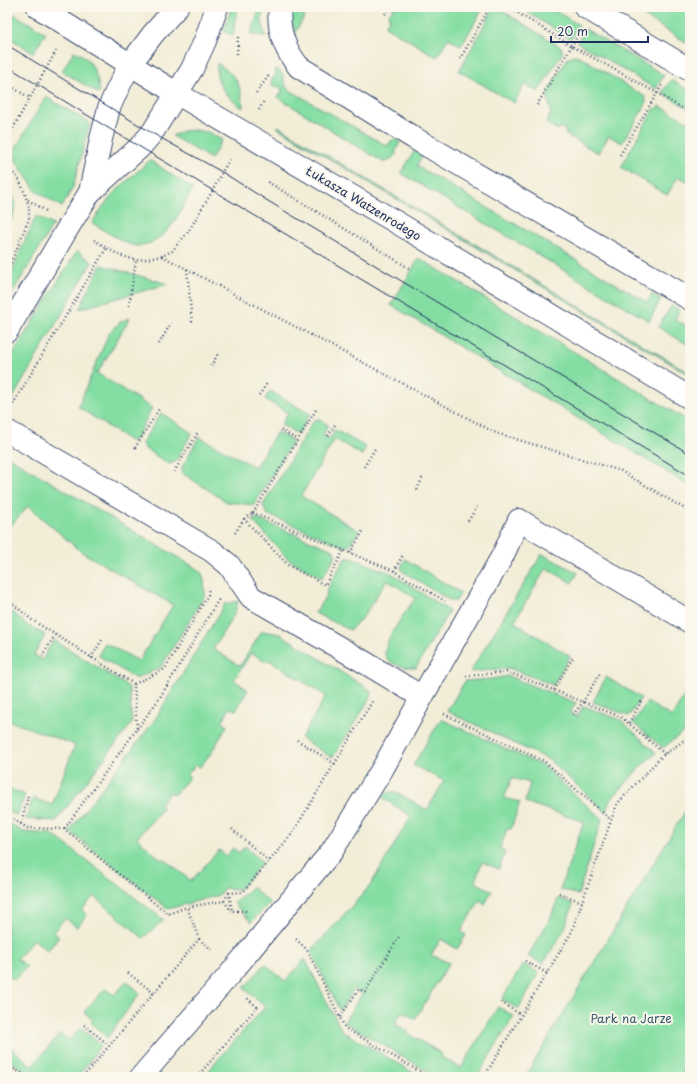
<svg xmlns="http://www.w3.org/2000/svg" width="697" height="1084" font-family="'Playpen Sans',sans-serif">
<style>
.green{fill:#84dea3;stroke:#508680}
.lines{fill:none;stroke-linecap:round;stroke-linejoin:round}
.street-casing{stroke:#3b4c70;stroke-width:24}
.secondary-casing{stroke:#3b4c70;stroke-width:24}
.path{stroke:#3b4c70;stroke-width:2.5;stroke-dasharray:1 3;stroke-linecap:butt}
.street{stroke:#fff;stroke-width:22}
.secondary{stroke:#fff;stroke-width:22}
.tram{stroke:#1b2f5e;stroke-width:1}
.labels{text-anchor:middle;dominant-baseline:central;stroke-width:4;stroke-linejoin:round;paint-order:stroke}
.street-label{font-size:12px;fill:#1b2f5e;stroke:#fbf7ec}
.park-label{font-size:12px;fill:#355b6f;stroke:#fbf7ec}
</style>
<rect width="100%" height="100%" fill="#fbf7ec"/>
<filter id="ink" filterUnits="userSpaceOnUse"><feTurbulence type="fractalNoise" baseFrequency=".025" numOctaves="2"/><feDisplacementMap in="SourceGraphic" scale="8" xChannelSelector="R" yChannelSelector="G"/><feConvolveMatrix kernelMatrix="1 2 1 2 8 2 1 2 1" color-interpolation-filters="sRGB"/></filter>
<filter id="wash" filterUnits="userSpaceOnUse"><feTurbulence type="fractalNoise" baseFrequency=".012" numOctaves="4" result="noise"/><feDisplacementMap in="SourceGraphic" scale="16" xChannelSelector="R" yChannelSelector="G"/><feGaussianBlur stdDeviation="0.9" result="paint"/><feColorMatrix in="noise" values="0 0 0 0 0 0 0 0 0 0 0 0 0 0 0 0 0 1.4 0 .05"/><feComposite in="paint" operator="in"/></filter>
<g filter="url(#wash)">
<rect width="100%" height="100%" fill="#f2edd7"/>
<path class="green" d="M 231,7 L 237,7 L 233,35 L 224,32 Z
M 260,7 L 266,7 L 261,18 L 266,37 L 251,34 Z
M 292,7 L 310,7 L 295,33 L 290,20 Z
M 394,7 L 484,7 L 461,46 L 448,38 L 437,57 L 385,26 L 390,17 L 388,16 Z
M 518,7 L 549,7 L 579,25 L 571,39 Z
M 649,7 L 690,7 L 690,45 L 644,16 Z
M 496,9 L 501,10 L 561,47 L 562,50 L 562,54 L 538,92 L 525,84 L 514,103 L 459,71 L 492,11 Z
M 7,10 L 46,33 L 33,53 L 7,36 Z
M 585,29 L 664,75 L 656,89 L 577,42 Z
M 74,51 C 78,53 83,55 86,58 C 94,65 100,83 99,94 L 62,71 Z
M 573,55 L 579,56 L 645,97 L 646,102 L 645,106 L 622,143 L 609,136 L 598,153 L 565,134 L 566,131 L 560,127 L 558,130 L 546,123 L 551,113 L 547,93 L 568,58 Z
M 217,63 C 237,76 241,84 243,108 C 232,100 221,92 218,79 C 216,74 217,68 217,63 Z
M 275,69 C 283,70 284,80 286,88 L 387,146 L 391,141 L 395,139 L 400,142 L 395,152 L 397,153 C 393,158 389,161 383,162 L 277,97 L 281,94 L 282,90 L 279,86 L 274,87 L 272,86 C 270,81 272,78 276,75 Z
M 671,80 L 690,91 L 690,109 L 662,93 Z
M 46,97 L 90,123 L 73,187 L 62,207 L 36,191 L 17,163 L 15,157 L 14,152 L 19,142 Z
M 660,106 L 690,123 L 690,182 L 678,177 L 667,195 L 621,167 L 653,110 Z
M 278,126 L 690,373 L 690,375 L 278,128 Z
M 194,130 L 208,132 L 222,140 L 211,159 L 172,136 L 183,131 Z
M 415,150 L 421,154 L 422,157 L 417,166 L 647,302 L 652,294 L 661,299 L 649,321 L 401,173 Z
M 150,160 L 193,189 C 181,208 170,239 146,244 C 143,245 139,246 137,246 C 125,245 103,229 92,223 L 104,205 L 117,190 Z
M 7,190 C 20,200 14,217 7,228 Z
M 36,216 L 53,225 L 7,302 L 7,286 L 18,256 Z
M 77,251 L 92,262 L 7,408 L 7,363 Z
M 419,258 L 690,422 L 690,486 L 391,305 Z
M 101,265 L 168,284 L 79,309 Z
M 672,305 L 678,309 L 679,311 L 675,319 L 690,328 L 690,346 L 658,327 Z
M 130,318 L 98,372 L 95,372 L 152,408 L 136,439 L 130,441 L 78,407 L 109,333 L 120,322 Z
M 270,391 L 310,414 L 298,434 L 281,425 L 288,413 L 265,399 Z
M 161,413 L 192,433 L 175,462 L 169,464 L 144,448 L 142,443 Z
M 319,419 L 328,425 L 323,435 L 330,439 L 335,430 L 366,447 L 362,455 L 335,439 L 301,496 L 359,531 L 349,545 L 345,547 L 267,514 L 263,505 L 314,420 Z
M 277,432 L 293,441 L 254,505 L 227,502 L 182,473 L 182,467 L 199,437 L 255,467 Z
M 7,456 L 199,570 L 202,574 L 204,580 L 205,595 L 161,667 L 136,679 L 99,656 L 99,654 L 105,643 L 139,661 L 173,605 L 80,551 L 28,506 L 7,530 Z
M 255,518 L 333,550 L 336,555 L 322,578 L 288,559 L 253,521 Z
M 542,554 L 578,573 L 572,583 L 546,568 L 514,622 L 570,656 L 553,685 L 509,668 L 470,672 Z
M 346,558 L 352,558 L 393,574 L 449,611 L 416,668 C 407,668 386,666 385,653 C 384,639 407,611 415,598 L 387,580 L 363,617 L 350,630 L 315,613 L 327,594 L 326,592 L 343,561 Z
M 405,559 L 461,593 L 456,601 L 451,601 L 402,571 L 401,567 Z
M 238,601 L 235,613 L 213,649 L 240,666 L 262,631 L 280,634 L 370,690 L 372,695 L 334,756 L 331,757 L 301,738 L 326,696 L 269,660 L 267,662 L 251,653 L 234,680 L 248,690 L 236,710 L 230,708 L 222,722 L 227,726 L 211,753 L 200,767 L 196,765 L 187,774 L 190,777 L 174,795 L 170,792 L 159,805 L 163,808 L 137,838 L 161,860 L 163,858 L 191,881 L 219,850 L 226,856 L 233,848 L 239,853 L 245,846 L 259,859 L 262,863 L 240,889 L 224,888 L 219,895 L 168,909 L 69,831 L 154,721 L 225,604 Z
M 7,608 L 27,625 L 45,635 L 34,655 L 42,660 L 54,640 L 129,687 L 132,723 L 56,821 L 26,819 L 33,798 L 52,805 L 75,745 L 12,722 L 7,719 Z
M 508,676 L 576,703 L 570,713 L 577,717 L 583,706 L 621,720 L 656,753 L 642,765 L 609,802 L 606,812 L 549,760 L 447,711 L 465,681 L 491,679 Z
M 606,677 L 641,698 L 629,716 L 593,702 Z
M 690,686 L 690,727 L 663,748 L 633,723 L 647,702 L 672,717 Z
M 441,719 L 543,766 L 602,819 L 578,895 L 560,889 L 584,822 L 525,802 L 530,783 L 512,778 L 504,798 L 520,802 L 511,829 L 507,829 L 500,849 L 505,852 L 499,869 L 482,862 L 475,882 L 492,891 L 485,904 L 480,900 L 461,931 L 466,935 L 457,949 L 441,939 L 431,955 L 449,963 L 415,1019 L 402,1011 L 395,1024 L 408,1031 L 407,1033 L 442,1054 L 441,1057 L 461,1068 L 498,1007 L 514,1016 L 477,1077 L 437,1077 L 344,1022 L 362,994 L 354,989 L 340,1011 L 311,951 L 370,886 L 411,816 L 383,798 C 387,792 392,790 398,793 L 427,810 L 444,781 L 413,765 Z
M 7,788 L 25,795 L 17,816 L 7,810 Z
M 690,803 L 690,1077 L 525,1077 Z
M 7,822 L 23,832 L 52,834 L 164,920 L 143,938 L 94,896 L 82,910 L 87,915 L 77,927 L 65,918 L 53,932 L 59,937 L 47,951 L 34,939 L 17,959 L 27,967 L 14,980 L 7,973 Z
M 252,887 L 270,903 L 251,922 L 234,903 Z
M 558,898 L 573,904 L 565,928 L 543,964 L 528,956 L 550,919 Z
M 305,959 L 342,1031 L 421,1077 L 202,1077 L 265,1007 L 244,988 L 265,964 L 285,981 Z
M 523,964 L 539,973 L 518,1009 L 502,999 Z
M 127,981 L 140,993 L 107,1038 L 91,1023 L 93,1020 L 84,1012 L 105,989 L 114,995 Z
M 81,1028 L 101,1045 L 78,1077 L 35,1077 L 7,1059 L 7,1044 L 32,1066 L 60,1034 L 69,1040 Z"/>
</g>
<g filter="url(#ink)">
<g class="lines">
<defs>
<path id="street" d="M 177,7 L 153,34 L 141,50 L 130,64 L 117,90 L 109,108 L 101,139 L 90,192 L 140,147 L 152,133 L 192,69 L 205,41 L 217,7
M 280,7 C 277,30 285,50 299,67 L 414,138 L 690,299
M 585,7 L 690,70
M 7,331 L 69,226 L 90,192
M 7,431 L 212,551 L 229,565 L 251,597 L 359,659 L 422,697
M 141,1077 L 230,974 L 332,851 L 383,768 L 422,697 L 503,555 L 519,520 L 690,622"/>
<path id="secondary" d="M 38,7 L 176,93 L 401,225 L 690,398"/>
</defs>
<use href="#street" class="street-casing"/>
<use href="#secondary" class="secondary-casing"/>
<path class="path" d="M 508,7 L 572,46 L 657,93 L 690,113
M 385,14 L 390,7
M 237,54 L 238,37
M 460,59 L 490,7
M 7,84 L 30,98
M 256,93 L 270,74
M 537,105 L 578,35
M 259,110 L 264,101
M 7,139 L 56,51
M 620,155 L 662,85
M 7,169 L 16,175 L 21,184 L 25,194 L 29,208 L 29,219 L 7,272
M 268,182 L 409,268
M 28,200 L 46,211
M 94,240 L 119,255 L 136,260 L 147,259 L 162,256 L 172,251 L 188,232 L 213,190 L 222,172 L 231,157
M 162,256 L 496,433 L 621,471 L 690,512
M 187,269 L 192,323
M 129,306 L 136,260
M 159,344 L 171,323
M 211,366 L 219,352
M 259,395 L 268,382
M 13,404 L 107,247
M 316,410 L 253,513 L 394,571 L 445,601
M 281,430 L 298,440
M 328,436 L 336,423
M 135,448 L 159,409
M 364,467 L 376,447
M 174,472 L 198,432
M 417,490 L 423,476
M 244,519 L 253,513
M 468,521 L 477,507
M 235,533 L 244,519 L 288,565 L 325,585 L 344,550
M 350,553 L 363,531
M 394,571 L 403,555
M 7,574 L 8,573
M 7,599 L 32,620 L 134,684 L 137,729 L 64,829
M 42,656 L 55,635
M 91,658 L 102,640
M 466,676 L 508,672 L 621,717 L 665,754
M 134,684 L 165,669 L 208,595 L 209,587
M 554,690 L 573,657
M 444,714 L 544,761 L 611,820
M 573,715 L 583,702 L 600,673
M 629,723 L 643,699
M 137,729 L 159,699 L 219,599
M 297,740 L 335,764
M 7,815 L 27,828 L 64,829 L 168,914 L 187,907
M 21,824 L 28,796
M 232,829 L 270,862
M 559,893 L 582,902
M 224,901 L 231,911
M 246,911 L 232,911 L 229,893 L 243,892 L 292,834 L 373,700
M 199,939 L 212,950
M 296,939 L 307,950 L 345,1028 L 429,1077
M 525,961 L 547,973
M 128,973 L 154,993
M 501,1002 L 521,1015
M 340,1017 L 359,989 L 365,992 L 400,935
M 84,1025 L 109,1045
M 7,1065 L 28,1077
M 83,1077 L 199,939 L 187,907 L 224,901 L 228,894
M 197,1077 L 257,1007 L 246,997
M 484,1077 L 571,933 L 617,804 L 662,756 L 690,736
M 681,1077 L 690,1064"/>
<use href="#street" class="street"/>
<use href="#secondary" class="secondary"/>
<path class="tram" d="M 7,45 L 152,133 L 222,172 L 268,201 L 690,454
M 7,66 L 105,126 L 690,476"/>
</g>
</g>
<g class="labels">
<g class="street-label">
<text transform="translate(364 203) rotate(31)">Łukasza Watzenrodego</text>
</g>
<g class="park-label">
<text x="631" y="1018">Park na Jarze</text>
</g>
</g>
<rect width="697" height="1084" fill="none" stroke="#fbf7ec" stroke-width="24"/>
<path d="M551 36v6h97v-6" fill="none" stroke="#1b2f5e" stroke-width="2"/>
<text x="557" y="36" font-size="12" fill="#1b2f5e" stroke="#fbf7ec" stroke-width="3" paint-order="stroke">20 m</text>
</svg>
